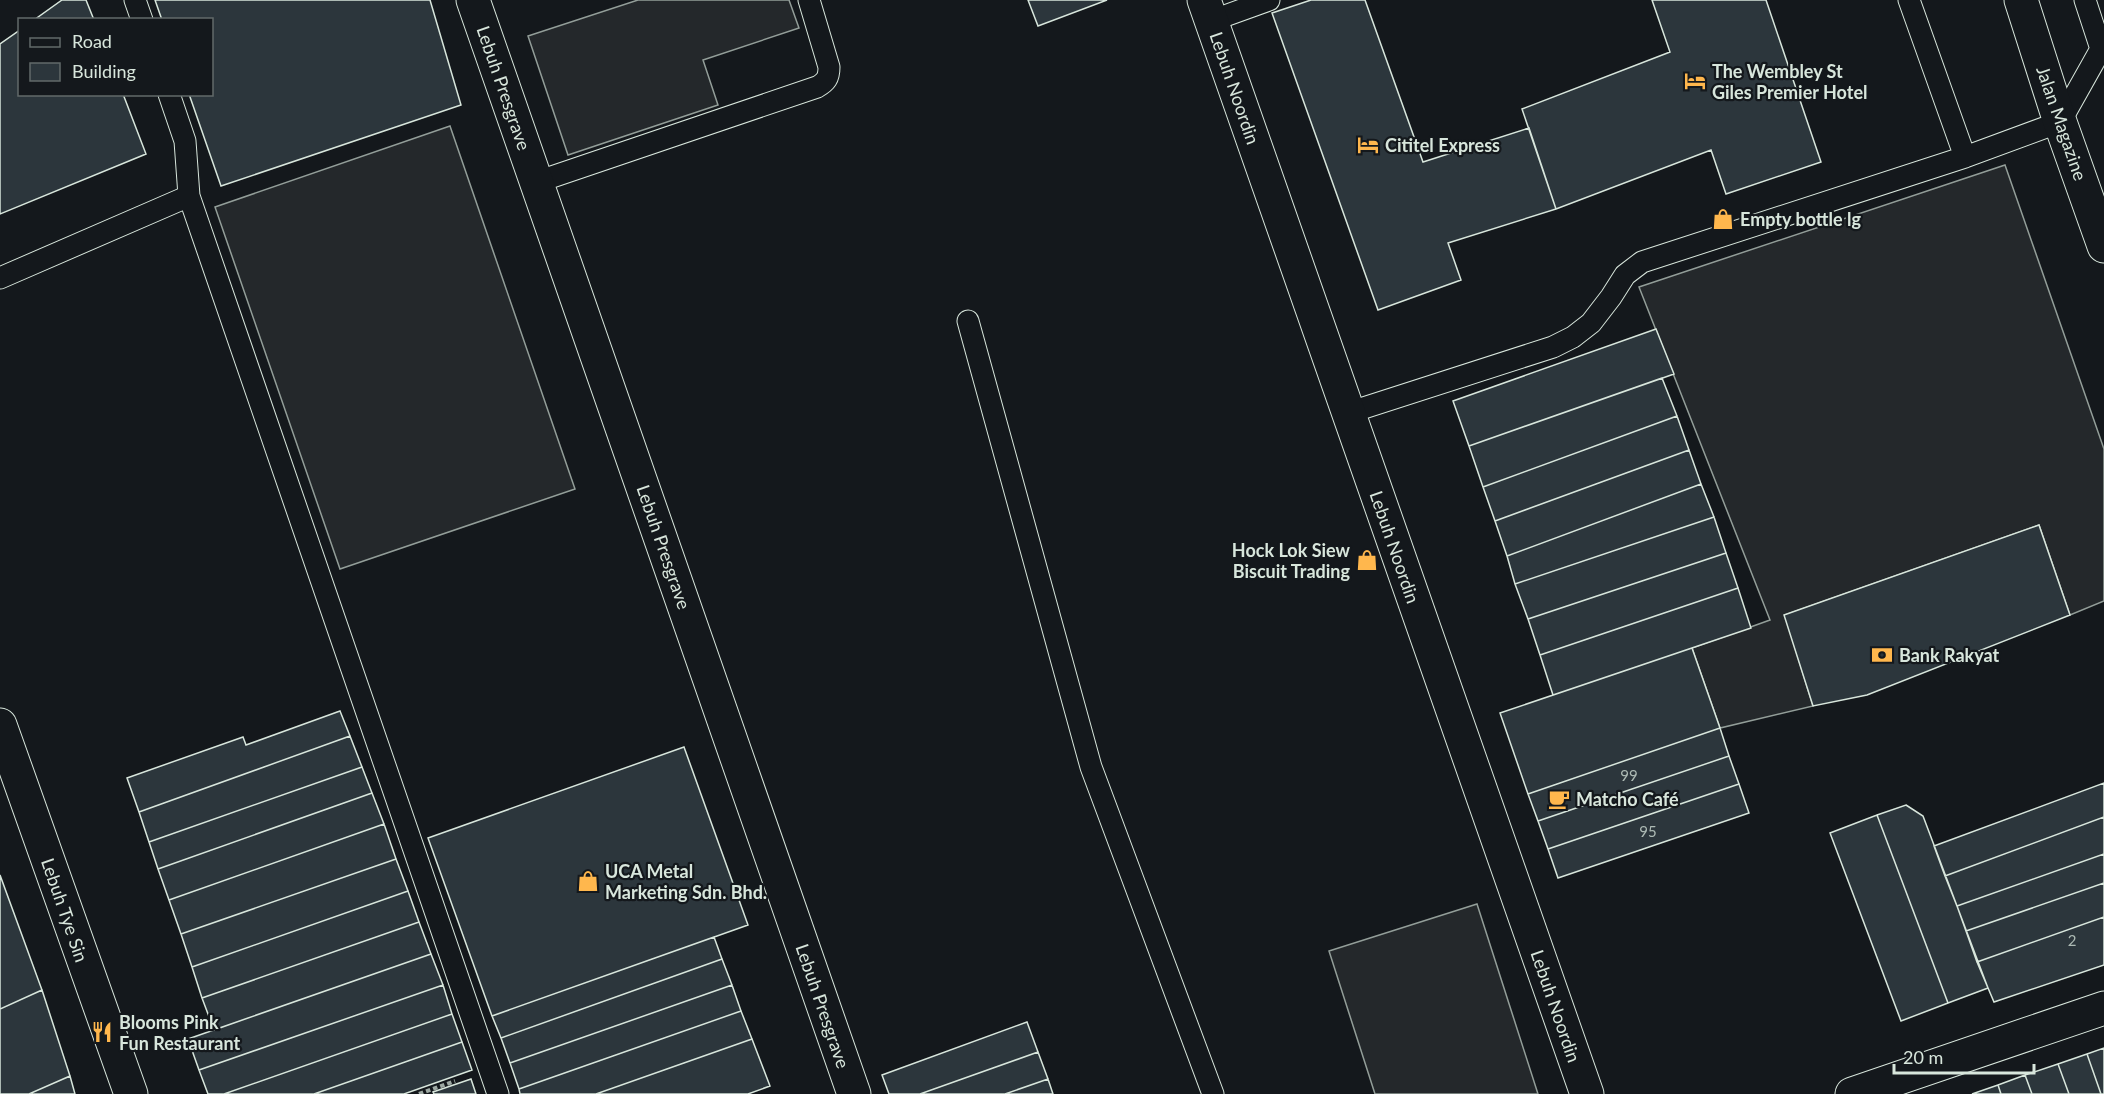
<svg xmlns="http://www.w3.org/2000/svg" width="2104" height="1094" font-family="Lato,sans-serif">
<style>
.parking{fill:#24282b;stroke:#939e99;stroke-width:1.5}
.building{fill:#2c363c;stroke:#d8e6dc;stroke-width:1.5}
.lines{fill:none;stroke-linecap:round;stroke-linejoin:round}
.lane-casing{stroke:#d8e6dc;stroke-width:23}
.street-casing{stroke:#d8e6dc;stroke-width:35}
.secondary-casing{stroke:#d8e6dc;stroke-width:35}
.primary-casing{stroke:#d8e6dc;stroke-width:35}
.path{stroke:#9da8a2;stroke-width:4;stroke-dasharray:4.5 3;stroke-linecap:butt}
.lane{stroke:#14181c;stroke-width:21}
.street{stroke:#14181c;stroke-width:33}
.secondary{stroke:#14181c;stroke-width:33}
.primary{stroke:#14181c;stroke-width:33}
.labels{text-anchor:middle;dominant-baseline:central;stroke-width:4.5;stroke-linejoin:round;paint-order:stroke}
.number-label{font-size:15px;fill:#adbab4}
.poi-label{font-size:18px;font-weight:bold;fill:#d8e6dc;stroke:#14181c;text-anchor:start}
.street-label{font-size:18px;fill:#d8e6dc;stroke:#14181c}
</style>
<rect width="100%" height="100%" fill="#14181c"/>
<path class="parking" d="M 638,0 L 789,0 L 799,28 L 703,60 L 718,105 L 568,155 L 528,36 Z
M 450,126 L 575,489 L 340,569 L 215,207 Z
M 2005,165 L 2104,449 L 2104,601 L 2070,615 L 2039,525 L 1785,615 L 1813,706 L 1720,728 L 1692,648 L 1770,620 L 1639,287 Z
M 1477,904 L 1538,1094 L 1375,1094 L 1329,951 Z"/>
<path class="building" d="M 62,0 L 86,0 L 94,20 L 34,20 Z
M 155,0 L 430,0 L 461,105 L 221,186 L 189,94 L 212,94 L 212,20 L 162,20 Z
M 1028,0 L 1107,0 L 1038,26 Z
M 1311,0 L 1365,0 L 1423,162 L 1529,128 L 1556,209 L 1448,243 L 1461,280 L 1378,310 L 1272,13 Z
M 1652,0 L 1766,0 L 1821,162 L 1726,194 L 1711,150 L 1556,209 L 1522,109 L 1670,52 Z
M 20,30 L 20,94 L 123,94 L 146,154 L 0,214 L 0,44 Z
M 1656,329 L 1674,374 L 1469,446 L 1453,401 Z
M 1662,378 L 1677,416 L 1483,487 L 1469,446 Z
M 1677,416 L 1689,450 L 1495,521 L 1483,487 Z
M 1689,450 L 1701,484 L 1507,556 L 1495,521 Z
M 1701,484 L 1714,517 L 1515,584 L 1507,556 Z
M 1714,517 L 1726,553 L 1528,619 L 1515,584 Z
M 2039,525 L 2070,615 L 1867,695 L 1813,706 L 1784,615 Z
M 1726,553 L 1738,588 L 1540,655 L 1528,619 Z
M 1738,588 L 1751,628 L 1553,695 L 1540,655 Z
M 1692,648 L 1720,728 L 1528,794 L 1500,713 Z
M 340,711 L 350,736 L 139,812 L 127,778 L 243,737 L 246,745 Z
M 1720,728 L 1729,756 L 1538,821 L 1528,794 Z
M 350,736 L 362,767 L 149,842 L 139,812 Z
M 684,747 L 748,925 L 492,1016 L 428,838 Z
M 1729,756 L 1739,784 L 1548,849 L 1538,821 Z
M 362,767 L 372,793 L 158,869 L 149,842 Z
M 2104,783 L 2104,817 L 1945,876 L 1934,846 Z
M 1739,784 L 1749,813 L 1558,878 L 1548,849 Z
M 372,793 L 384,824 L 169,900 L 158,869 Z
M 1906,805 L 1923,816 L 1988,988 L 1948,1003 L 1877,815 Z
M 1877,815 L 1948,1003 L 1901,1021 L 1830,833 Z
M 2104,817 L 2104,854 L 1957,906 L 1945,876 Z
M 384,824 L 396,859 L 181,934 L 169,900 Z
M 2104,854 L 2104,883 L 1966,931 L 1957,906 Z
M 396,859 L 408,891 L 192,967 L 181,934 Z
M 0,875 L 42,990 L 0,1009 Z
M 2104,883 L 2104,917 L 1977,962 L 1966,931 Z
M 408,891 L 419,922 L 202,998 L 192,967 Z
M 2104,917 L 2104,965 L 1994,1002 L 1977,962 Z
M 419,922 L 431,954 L 214,1030 L 202,998 Z
M 714,937 L 722,959 L 501,1038 L 492,1016 Z
M 431,954 L 443,985 L 199,1070 L 188,1039 Z
M 722,959 L 732,985 L 510,1063 L 501,1038 Z
M 443,985 L 452,1014 L 224,1094 L 208,1094 L 199,1070 Z
M 732,985 L 741,1011 L 519,1089 L 510,1063 Z
M 42,990 L 70,1076 L 29,1094 L 0,1094 L 0,1009 Z
M 741,1011 L 752,1039 L 596,1094 L 520,1094 L 519,1089 Z
M 452,1014 L 462,1042 L 314,1094 L 224,1094 Z
M 1027,1022 L 1038,1052 L 920,1094 L 889,1094 L 882,1075 Z
M 752,1039 L 770,1086 L 748,1094 L 596,1094 Z
M 462,1042 L 472,1070 L 404,1094 L 314,1094 Z
M 2104,1048 L 2104,1094 L 2101,1094 L 2087,1054 Z
M 1038,1052 L 1048,1079 L 1005,1094 L 920,1094 Z
M 2087,1054 L 2101,1094 L 2069,1094 L 2058,1064 Z
M 2058,1064 L 2069,1094 L 2032,1094 L 2025,1075 Z
M 2025,1075 L 2032,1094 L 2001,1094 L 1998,1085 Z
M 70,1076 L 75,1094 L 29,1094 Z
M 471,1079 L 476,1094 L 434,1094 L 433,1092 Z
M 1048,1079 L 1053,1094 L 1005,1094 Z
M 1998,1085 L 2001,1094 L 1972,1094 Z"/>
<g class="lines">
<defs>
<path id="lane" d="M 135,0 L 142,20
M 1909,0 L 1965,157
M 1211,21 L 1269,0
M 169,94 L 185,141 L 189,196 L 498,1094
M 537,182 L 817,87 C 826,82 829,78 829,67 L 809,0
M 0,278 L 189,196
M 968,321 L 1091,767 L 1213,1094
M 1348,413 L 1553,347 L 1573,337 L 1591,323 L 1611,297 L 1625,275 L 1642,262 L 1965,157 L 2060,122 L 2101,49 L 2085,0"/>
<path id="street" d="M 473,0 L 854,1094
M 1204,0 L 1587,1094
M 0,725 L 131,1094"/>
<path id="secondary" d="M 1852,1094 L 2104,1008"/>
<path id="primary" d="M 2021,0 L 2060,122 L 2104,246"/>
</defs>
<use href="#lane" class="lane-casing"/>
<use href="#street" class="street-casing"/>
<use href="#secondary" class="secondary-casing"/>
<use href="#primary" class="primary-casing"/>
<path class="path" d="M 419,1094 L 455,1081"/>
<use href="#lane" class="lane"/>
<use href="#street" class="street"/>
<use href="#secondary" class="secondary"/>
<use href="#primary" class="primary"/>
</g>
<defs>
<symbol id="hotel-bare" viewBox="-9 -9 18 18"><path d="M-6-4.5h1.5V1H6V5H4.5V3h-9V5H-6ZM-4 0a1.8 1.8 0 1 1 3.6 0ZM.5 0V-2.5h3Q6-2.5 6 0Z" fill="#ffb74d" stroke="#14181c" stroke-width="2.5" paint-order="stroke"/></symbol>
<symbol id="shop-bare" viewBox="-9 -9 18 18"><path d="M-5-2.5h2.3a2.7 3.5 0 0 1 5.4 0H5L5.5 6h-11ZM-1.5-2.5h3a1.5 2.3 0 0 0-3 0Z" fill="#ffb74d" stroke="#14181c" stroke-width="2.5" paint-order="stroke"/></symbol>
<symbol id="bank-bare" viewBox="-9 -9 18 18"><path d="M-6-4H6V4H-6ZM0-2.3a2.3 2.3 0 1 0 0 4.6a2.3 2.3 0 1 0 0-4.6Z" fill="#ffb74d" stroke="#14181c" stroke-width="2.5" paint-order="stroke"/></symbol>
<symbol id="cafe-bare" viewBox="-9 -9 18 18"><path d="M-5.5-4.5H6V0H3Q3 3.5 0 3.5H-2.5Q-5.5 3.5-5.5 0ZM3-3.2v2h1.7v-2ZM-6 4.5H4V6H-6Z" fill="#ffb74d" stroke="#14181c" stroke-width="2.5" paint-order="stroke"/></symbol>
<symbol id="restaurant-bare" viewBox="-9 -9 18 18"><path d="M-5-6h1v4h1v-4h1v4h1v-4h1v5L-1.5 .5V6h-2V.5L-5-1ZM5-6V6H3V1.5H1.5Q1.5-4 5-6Z" fill="#ffb74d" stroke="#14181c" stroke-width="2.5" paint-order="stroke"/></symbol>
</defs>
<g fill-rule="evenodd">
<use href="#hotel-bare" x="1680" y="66" width="30" height="30"/>
<use href="#hotel-bare" x="1353" y="130" width="30" height="30"/>
<use href="#shop-bare" x="1708" y="204" width="30" height="30"/>
<use href="#shop-bare" x="1352" y="545" width="30" height="30"/>
<use href="#bank-bare" x="1867" y="640" width="30" height="30"/>
<use href="#cafe-bare" x="1544" y="784" width="30" height="30"/>
<use href="#shop-bare" x="573" y="866" width="30" height="30"/>
<use href="#restaurant-bare" x="87" y="1017" width="30" height="30"/>
</g>
<g class="labels">
<g class="number-label">
<text x="1629" y="775">99</text>
<text x="1648" y="831">95</text>
<text x="2072" y="940">2</text>
</g>
<g class="poi-label">
<text x="1712" y="71">The Wembley St<tspan x="1712" dy="21">Giles Premier Hotel</tspan></text>
<text x="1385" y="145">Cititel Express</text>
<text x="1740" y="219">Empty bottle lg</text>
<text x="1350" y="550" text-anchor="end">Hock Lok Siew<tspan x="1350" dy="21">Biscuit Trading</tspan></text>
<text x="1899" y="655">Bank Rakyat</text>
<text x="1576" y="799">Matcho Café</text>
<text x="605" y="871">UCA Metal<tspan x="605" dy="21">Marketing Sdn. Bhd.</tspan></text>
<text x="119" y="1022">Blooms Pink<tspan x="119" dy="21">Fun Restaurant</tspan></text>
</g>
<g class="street-label">
<text transform="translate(504 88) rotate(71)">Lebuh Presgrave</text>
<text transform="translate(1235 88) rotate(71)">Lebuh Noordin</text>
<text transform="translate(2062 123) rotate(71)">Jalan Magazine</text>
<text transform="translate(664 547) rotate(71)">Lebuh Presgrave</text>
<text transform="translate(1395 547) rotate(71)">Lebuh Noordin</text>
<text transform="translate(65 910) rotate(71)">Lebuh Tye Sin</text>
<text transform="translate(823 1006) rotate(71)">Lebuh Presgrave</text>
<text transform="translate(1556 1006) rotate(71)">Lebuh Noordin</text>
</g>
</g>
<rect x="18" y="18" width="195" height="78" fill="#14181c" stroke="#626a69" stroke-width="1.5"/>
<rect x="30" y="38" width="30" height="9" fill="#14181c" stroke="#626a69" stroke-width="1.5"/>
<text x="72" y="48" font-size="18" fill="#d8e6dc">Road</text>
<rect x="30" y="63" width="30" height="18" fill="#2c363c" stroke="#626a69" stroke-width="1.5"/>
<text x="72" y="78" font-size="18" fill="#d8e6dc">Building</text>
<path d="M1894 1064v9h140v-9" fill="none" stroke="#d8e6dc" stroke-width="3"/>
<text x="1903" y="1064" font-size="18" fill="#d8e6dc" stroke="#14181c" stroke-width="4.5" paint-order="stroke">20 m</text>
</svg>
